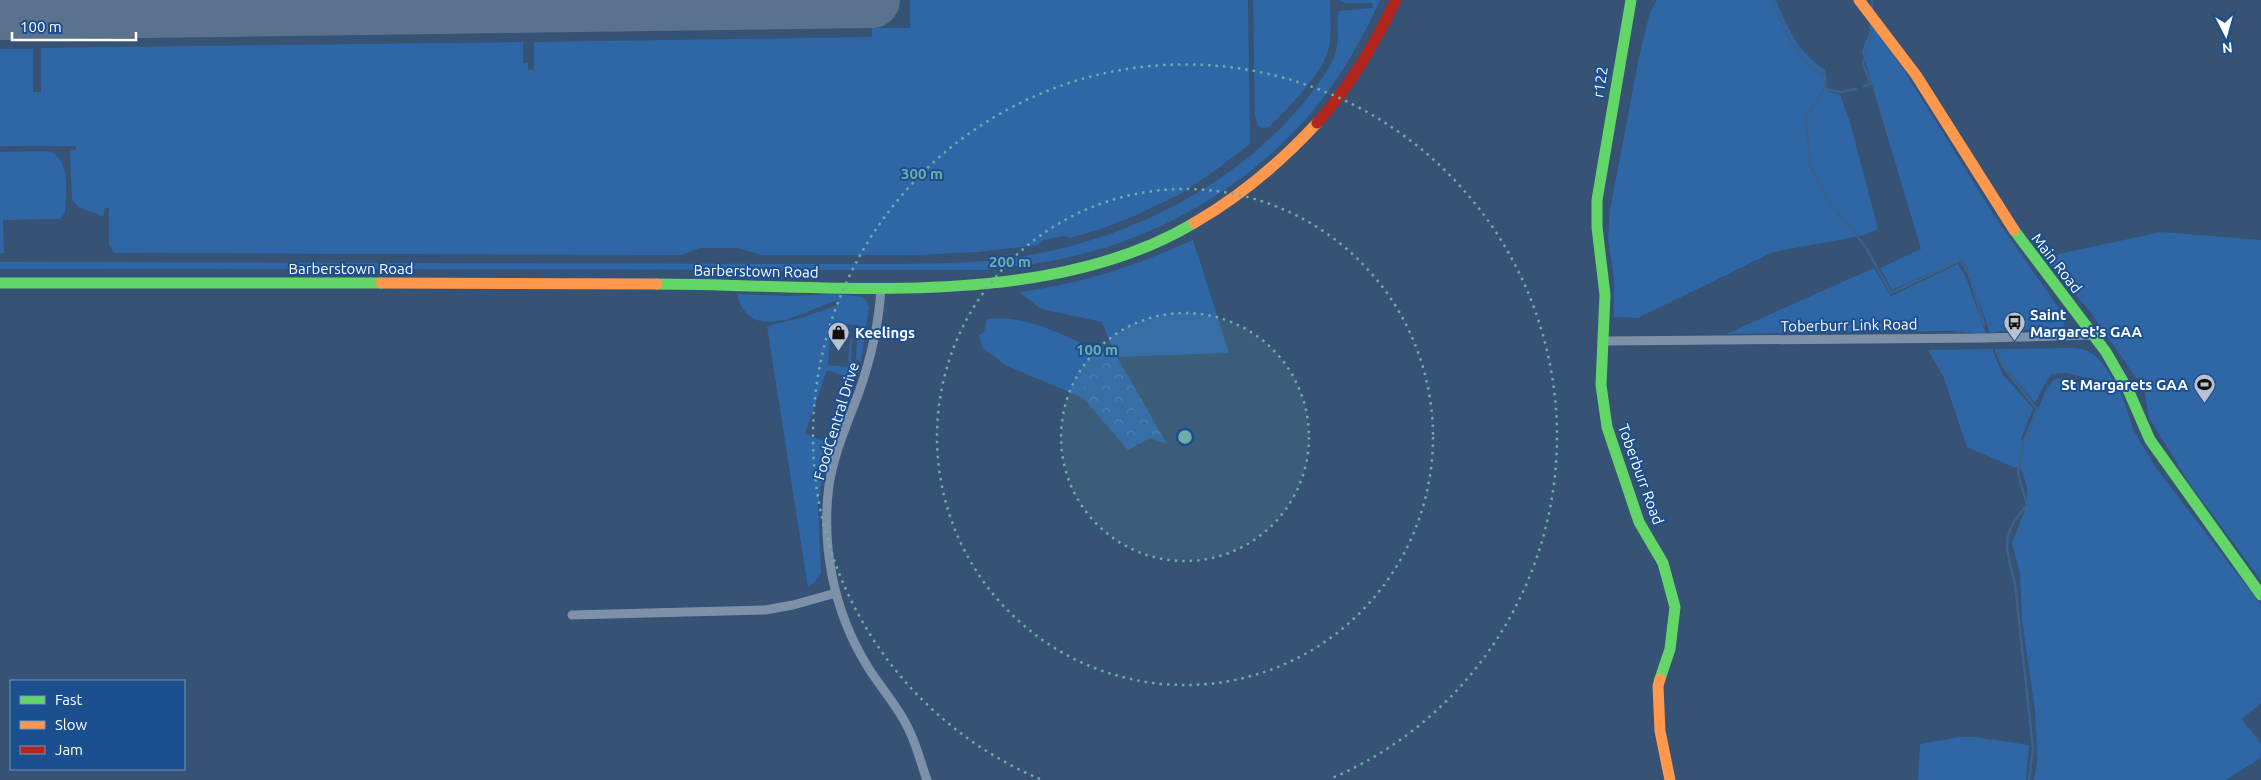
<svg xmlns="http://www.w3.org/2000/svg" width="2261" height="780" font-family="Ubuntu,sans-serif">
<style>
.grass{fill:#2f66a5}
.forest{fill:url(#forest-crowns)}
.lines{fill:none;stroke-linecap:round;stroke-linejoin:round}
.stream{stroke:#3b618d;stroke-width:2.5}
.taxiway{stroke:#5a728e;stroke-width:22}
.runway{stroke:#5a728e;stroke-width:56}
.street{stroke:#7d92a8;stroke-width:9}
.fast{stroke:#63d668;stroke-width:11}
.slow{stroke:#ff974d;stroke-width:11}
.jam{stroke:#b3261e;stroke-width:11}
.ring{fill:none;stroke:#6fada8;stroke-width:2.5;stroke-dasharray:2.5 5}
.labels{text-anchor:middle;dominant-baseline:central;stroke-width:4;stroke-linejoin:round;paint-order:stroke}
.street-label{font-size:15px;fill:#fff;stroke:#1b4f8f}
.poi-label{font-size:15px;font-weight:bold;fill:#fff;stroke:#1b4f8f;text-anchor:start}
.centre{fill:#6fada8;stroke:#1b4f8f;stroke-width:2.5}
.ring-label{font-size:15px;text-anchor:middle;font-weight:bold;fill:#6fada8;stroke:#1b4f8f;stroke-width:4;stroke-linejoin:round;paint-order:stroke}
</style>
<defs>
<pattern id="forest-crowns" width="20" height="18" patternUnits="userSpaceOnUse" patternTransform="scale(1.25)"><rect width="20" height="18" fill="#2f66a5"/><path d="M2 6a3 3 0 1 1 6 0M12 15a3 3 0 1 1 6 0" fill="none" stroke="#4e7db2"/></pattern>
</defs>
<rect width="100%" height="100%" fill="#365274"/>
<path class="grass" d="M 910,0 L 1248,0 L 1250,144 L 1213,172 L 1180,194 L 1139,214 L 1101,229 L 1070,238 L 1063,236 L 1044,240 L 1038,245 L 978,252 L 919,255 L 762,255 L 737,248 L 700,248 L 681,255 L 115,253 L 109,245 L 109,208 L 105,208 L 103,216 L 80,208 L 72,200 L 70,151 L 76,150 L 76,146 L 0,146 L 0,49 L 33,49 L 33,92 L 41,92 L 41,48 L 523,42 L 523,63 L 528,63 L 528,70 L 534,70 L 534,42 L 872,37 L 872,28 L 910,28 Z
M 1253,0 L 1330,0 C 1330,15 1332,32 1329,47 C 1324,73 1288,108 1269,127 L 1262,128 L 1258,126 L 1255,116 Z
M 1339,0 L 1380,0 C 1363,38 1342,74 1316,107 C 1262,174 1179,227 1097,250 C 1060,261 1023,266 985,270 L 0,269 L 0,262 L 890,264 C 937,263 984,264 1030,255 C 1145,235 1264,170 1328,69 C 1335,58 1338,46 1338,33 C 1338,25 1336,17 1340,11 L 1373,8 L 1372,3 L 1345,3 Z
M 1657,0 L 1776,0 C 1788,29 1798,52 1825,70 L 1827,83 L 1823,89 L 1840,95 L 1850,122 L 1878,229 L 1861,236 L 1773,252 L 1638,318 L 1614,317 L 1614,278 L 1608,239 L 1610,210 L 1639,57 L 1650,12 Z
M 1872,26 L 1904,70 L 1995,217 L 2065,317 L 2063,329 L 2007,330 L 1990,333 L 1967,268 L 1962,259 L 1892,290 L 1880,268 L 1921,249 L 1862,51 Z
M 48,151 C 73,159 65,193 65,213 L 59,219 L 3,220 L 4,253 L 0,253 L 0,152 Z
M 2161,232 L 2261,240 L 2261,580 L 2191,486 L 2149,418 L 2144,389 L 2089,310 L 2046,260 L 2059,254 Z
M 1193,240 L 1229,353 L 1117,357 L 1087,364 L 1083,398 L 1005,365 L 982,347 L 979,335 L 984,332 L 987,319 C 1032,313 1075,343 1116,357 L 1102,322 L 1041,309 L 1019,292 C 1082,284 1135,266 1193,240 Z
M 1958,264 L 1966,277 L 1986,334 L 1950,331 L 1726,334 L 1874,268 L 1891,296 Z
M 738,294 L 786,296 L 838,294 L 861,297 L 866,300 L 869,307 L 861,362 L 856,359 L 858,325 L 839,324 L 836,328 L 831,328 L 828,365 L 848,367 L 850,338 L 852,340 L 851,361 L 857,370 L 855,380 L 827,370 L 805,434 L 831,444 L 824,465 L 818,506 L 821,573 L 818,578 L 808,588 L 767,326 L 804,317 L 838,305 L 838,300 C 813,307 765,338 745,311 C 740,305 738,302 738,294 Z
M 2074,348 C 2099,350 2104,367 2117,385 L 2066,373 L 2052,374 L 2047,380 L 2035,403 L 2005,368 L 1996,349 Z
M 1992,349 L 2003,375 L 2033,408 L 2021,439 L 2024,441 L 2047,388 L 2052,381 L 2058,378 L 2120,390 L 2134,431 L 2156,468 L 2261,605 L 2261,703 L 2242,719 L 2261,744 L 2261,758 L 2226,780 L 2034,780 L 2037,762 L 2035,710 L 2022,621 L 2020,574 L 2012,543 L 2027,505 L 2027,487 L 2021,468 L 2013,467 L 1967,447 L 1944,378 L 1928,350 Z
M 1959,737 L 1975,737 L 2029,745 L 2026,780 L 1918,780 L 1920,744 Z"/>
<path class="forest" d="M 1117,357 L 1167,444 L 1150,438 L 1128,450 L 1083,398 L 1086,364 Z"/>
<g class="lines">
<path class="stream" d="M 1772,0 C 1782,23 1790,48 1809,65 C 1815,70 1820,72 1825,77 L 1825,89 L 1806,116 L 1810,165 L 1816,177 L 1831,204 L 1865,246 L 1891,293 L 1961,260 L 1970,278 L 1984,324
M 1872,0 L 1872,10
M 1864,86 L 1871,84 L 1863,64 L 1870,40 L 1871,25
M 1825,89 L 1841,92 L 1856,89
M 1996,350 L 2004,368 L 2037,409 L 2024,441 L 2018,473 L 2027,505 C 1999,536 2006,547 2015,584 L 2033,748 L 2029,780"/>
<path class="taxiway" d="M 587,0 L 604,4
M 800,1 L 806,0
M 484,5 L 510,0"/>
<path class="runway" d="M 0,12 L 872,0"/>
<path class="street" d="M 881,288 C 879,324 871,358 859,392 C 848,422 834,453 829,485 C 821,547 834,611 866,664 C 879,686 898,706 909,730 C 917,746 921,764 927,780
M 1604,341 L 1984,338 L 2094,335
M 572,615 L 765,610 L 793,605 L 836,593"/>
<path class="fast" d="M 1631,0 L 1597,200 L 1597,227 L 1605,295 L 1601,385 L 1607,427 L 1639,522 L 1663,563 L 1675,607 L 1670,649 L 1660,679
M 2014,230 L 2106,352 L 2129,392 L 2150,440 L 2261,595
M 0,283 L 381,283
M 657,284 C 826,284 1044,313 1194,223"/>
<path class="slow" d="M 1859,0 L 1916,75 L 2014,230
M 1194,223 C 1241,196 1280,163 1317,123
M 381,283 L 657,284
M 1660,679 L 1658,686 L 1660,731 L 1670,780"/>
<path class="jam" d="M 1317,123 C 1350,87 1374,44 1396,0"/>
</g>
<circle cx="1185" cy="437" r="124" fill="#6fada8" fill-opacity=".12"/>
<g class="ring">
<circle cx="1185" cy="437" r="124"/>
<circle cx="1185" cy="437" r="248"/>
<path d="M1040 779A372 372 0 1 1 1330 779"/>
</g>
<defs>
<symbol id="bus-pin" viewBox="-11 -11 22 30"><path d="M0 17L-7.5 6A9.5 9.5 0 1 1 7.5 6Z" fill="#b9c2ce" stroke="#1b4f8f"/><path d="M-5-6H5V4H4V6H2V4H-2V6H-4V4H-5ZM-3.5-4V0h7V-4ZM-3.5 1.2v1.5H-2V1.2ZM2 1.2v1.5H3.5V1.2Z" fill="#111"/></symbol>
<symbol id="shop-pin" viewBox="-11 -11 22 30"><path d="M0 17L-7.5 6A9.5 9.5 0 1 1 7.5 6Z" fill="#b9c2ce" stroke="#1b4f8f"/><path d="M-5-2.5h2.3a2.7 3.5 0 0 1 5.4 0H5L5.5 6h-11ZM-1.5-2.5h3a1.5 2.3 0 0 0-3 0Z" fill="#111"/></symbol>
<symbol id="stadium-pin" viewBox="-11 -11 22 30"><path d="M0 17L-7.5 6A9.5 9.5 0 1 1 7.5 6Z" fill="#b9c2ce" stroke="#1b4f8f"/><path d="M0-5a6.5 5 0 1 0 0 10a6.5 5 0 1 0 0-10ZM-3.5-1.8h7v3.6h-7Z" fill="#111"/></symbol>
</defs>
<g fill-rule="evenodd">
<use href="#bus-pin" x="2002" y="310" width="25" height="34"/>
<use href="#shop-pin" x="826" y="320" width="25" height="34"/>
<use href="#stadium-pin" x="2192" y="372" width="25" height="34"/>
</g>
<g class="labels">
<g class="street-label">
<text transform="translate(1600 82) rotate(-81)">r122</text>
<text transform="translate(2057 263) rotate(52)">Main Road</text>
<text x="351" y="268">Barberstown Road</text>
<text transform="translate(756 271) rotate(1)">Barberstown Road</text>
<text transform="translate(1849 325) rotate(-1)">Toberburr Link Road</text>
<text transform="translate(836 421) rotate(-73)">FoodCentral Drive</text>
<text transform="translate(1641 474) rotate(70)">Toberburr Road</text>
</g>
<g class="poi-label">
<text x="2030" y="314">Saint<tspan x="2030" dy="17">Margaret's GAA</tspan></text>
<text x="855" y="332">Keelings</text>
<text x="2188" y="384" text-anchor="end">St Margarets GAA</text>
</g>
</g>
<circle cx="1185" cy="437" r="8" class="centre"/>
<g class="ring-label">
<text x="922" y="179">300 m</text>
<text x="1010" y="267">200 m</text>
<text x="1097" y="355">100 m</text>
</g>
<rect x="10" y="680" width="175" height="90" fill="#1b4f8f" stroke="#7695bc"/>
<rect x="20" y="696" width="25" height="8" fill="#63d668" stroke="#7695bc"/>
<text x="55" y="705" font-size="15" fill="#ffffff">Fast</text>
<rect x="20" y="721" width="25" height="8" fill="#ff974d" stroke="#7695bc"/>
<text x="55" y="730" font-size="15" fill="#ffffff">Slow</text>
<rect x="20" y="746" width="25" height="8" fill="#b3261e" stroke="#7695bc"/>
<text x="55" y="755" font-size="15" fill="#ffffff">Jam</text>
<g transform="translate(2226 35) rotate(174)" stroke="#1b4f8f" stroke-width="4" paint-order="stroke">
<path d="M0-4L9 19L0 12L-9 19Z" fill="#ffffff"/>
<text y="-8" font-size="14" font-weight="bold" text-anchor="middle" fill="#ffffff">N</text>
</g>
<path d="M12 32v8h124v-8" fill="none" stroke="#ffffff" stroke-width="2.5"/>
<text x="20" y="32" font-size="15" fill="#ffffff" stroke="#1b4f8f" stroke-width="4" paint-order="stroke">100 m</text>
</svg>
